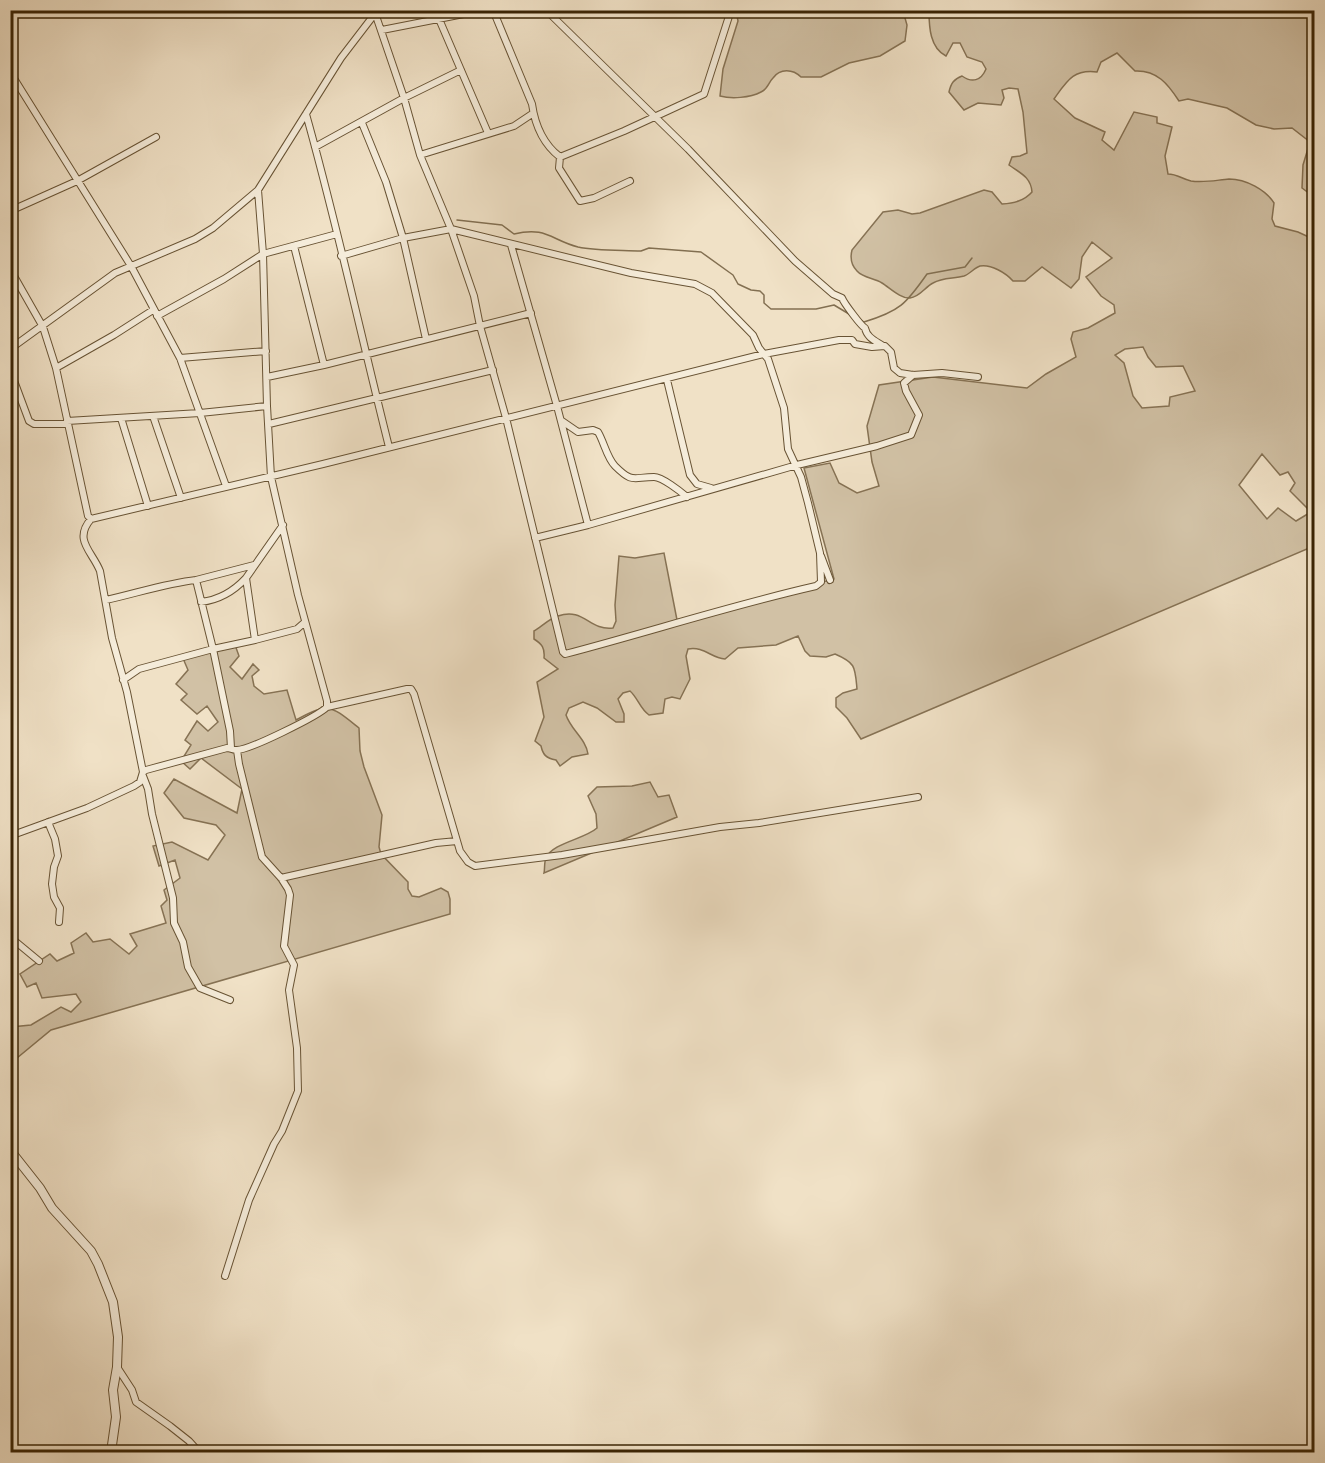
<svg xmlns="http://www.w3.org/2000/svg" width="1325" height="1463" font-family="'IM FELL Double Pica',serif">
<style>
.green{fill:#d1c1a5;stroke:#867254;stroke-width:1.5;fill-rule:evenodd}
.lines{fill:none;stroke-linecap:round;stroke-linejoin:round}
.stream{stroke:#826f51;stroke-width:1.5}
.minor-casing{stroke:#685334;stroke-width:8}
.tertiary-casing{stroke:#685334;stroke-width:10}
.minor{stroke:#f5ecda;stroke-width:6}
.tertiary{stroke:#f5ecda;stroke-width:8}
</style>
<rect width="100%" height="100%" fill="#f0e1c6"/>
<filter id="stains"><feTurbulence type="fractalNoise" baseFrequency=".00333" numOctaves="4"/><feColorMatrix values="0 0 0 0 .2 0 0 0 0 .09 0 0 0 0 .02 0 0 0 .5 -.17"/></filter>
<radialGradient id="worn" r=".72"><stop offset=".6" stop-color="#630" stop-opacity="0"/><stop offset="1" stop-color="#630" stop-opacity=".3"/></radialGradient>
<path class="green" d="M 736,11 L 903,11 L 907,25 L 905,41 L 880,56 L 849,63 L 821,77 L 801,77 C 793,69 780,68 773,78 C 768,83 768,89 761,92 C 750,98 731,99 720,96 L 723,69 L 738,21 Z
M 929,11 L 1314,11 L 1314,197 L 1302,188 L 1303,165 L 1310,142 L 1292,128 L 1274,129 L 1256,125 L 1227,108 L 1188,99 L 1179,101 C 1168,84 1157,70 1135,71 L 1117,53 L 1101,62 L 1097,72 C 1073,69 1067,81 1054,99 L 1075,118 L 1105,132 L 1102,140 L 1114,150 L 1134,112 L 1157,117 L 1157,123 L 1172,127 L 1165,156 L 1168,174 C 1177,174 1182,179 1191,181 C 1204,183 1217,180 1229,179 C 1246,179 1266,190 1274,203 L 1272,219 L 1275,226 L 1298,232 L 1313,239 L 1314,237 L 1314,546 L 861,739 L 847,718 L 836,707 L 836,698 L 843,693 L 857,689 C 855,667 856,663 835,654 L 826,657 L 810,656 L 805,651 L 798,636 L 776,645 L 738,648 L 725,659 C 711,658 704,646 688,649 L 686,656 L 690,679 L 680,699 L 672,697 L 665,699 L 663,713 L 649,715 C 640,709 638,698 630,691 L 623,693 L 618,699 L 624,714 L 624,722 L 616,722 L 597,708 L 583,702 L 569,708 L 566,715 C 571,730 586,739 588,754 L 572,757 L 560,766 L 556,760 C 546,758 543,755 541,746 L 535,741 L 544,717 L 537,682 L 558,669 L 544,658 C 545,648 542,644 534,639 L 534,631 C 541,627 550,618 558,616 C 584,607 589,631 613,628 L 616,621 L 615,605 L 619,556 L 635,558 L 664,553 L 677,620 L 834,579 L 804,468 L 830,463 L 839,483 L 857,493 L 879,486 L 872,462 L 867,426 L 879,385 L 933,377 L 1027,388 L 1046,374 L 1076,357 L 1071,339 L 1073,332 L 1088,328 L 1115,313 L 1114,305 L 1101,296 L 1086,277 L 1112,258 L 1092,242 L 1082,257 L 1079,279 L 1071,288 L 1042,267 L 1025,281 L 1013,281 C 1006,273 991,264 980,266 C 974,268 970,274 964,276 C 954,279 943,277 933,283 C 925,287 920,297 910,298 C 901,299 890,288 882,283 C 874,278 863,278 857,271 C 851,265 850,258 852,250 L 883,212 L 898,210 L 912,214 L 920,213 L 984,190 L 992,192 L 1002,204 C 1014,203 1024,201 1032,192 C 1031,177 1020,173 1009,165 L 1012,157 L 1020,156 L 1027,153 L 1023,112 L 1018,89 L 1009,88 L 1002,90 L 1004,98 L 1001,105 L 978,103 L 964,110 L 949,92 C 951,83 954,79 962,76 C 972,83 981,81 986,69 L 982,62 L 967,57 L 960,43 L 953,43 L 946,56 C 930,48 929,27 929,11 ZM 1143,347 L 1148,357 L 1156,367 L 1183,366 L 1195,391 L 1170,397 L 1169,406 L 1142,408 L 1133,396 L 1124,363 L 1115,355 L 1125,349 ZM 1262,454 L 1280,475 L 1288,472 L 1295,483 L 1290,491 L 1311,512 L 1296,521 L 1278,508 L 1267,519 L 1239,485 Z
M 234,642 L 239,656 L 230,667 L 242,679 L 253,664 L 259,670 L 252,676 L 254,686 L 264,694 L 287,690 L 296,720 C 329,702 330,705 359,728 L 360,751 L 364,767 L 382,815 L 379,847 L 381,854 L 408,882 L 408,889 L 412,896 L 419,897 L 441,888 L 448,892 L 450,899 L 450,914 L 51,1030 L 11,1063 L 11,1027 L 31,1025 L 61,1007 L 71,1012 L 81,1002 L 76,994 L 42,998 L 36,983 L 27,987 L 20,974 L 50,954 L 57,961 L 74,953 L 71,943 L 86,933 L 93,942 L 110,939 L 129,954 L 137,946 L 130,934 L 166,923 L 161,906 L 167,900 L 164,890 L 180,878 L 175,860 L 159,866 L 153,846 L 172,842 L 208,860 L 225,835 L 216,825 L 184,818 L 164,793 L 174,779 L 237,813 L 242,789 L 201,758 L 190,769 L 181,761 L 191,745 L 185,740 L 197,721 L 208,731 L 218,722 L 207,706 L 197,714 L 181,700 L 187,694 L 176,684 L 188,670 L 182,656 Z
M 650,782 L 658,797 L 669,795 L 677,817 L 544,873 C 545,869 544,862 546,858 C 552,843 585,839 597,828 L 596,814 L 588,796 L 597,787 L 632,786 Z"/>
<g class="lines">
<path class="stream" d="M 457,220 L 502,225 L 514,234 C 546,226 551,240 578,247 C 596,251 622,250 641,251 L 649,248 L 701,252 L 733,275 L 738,284 L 751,290 L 760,291 L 764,295 L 764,303 L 771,309 L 816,309 L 834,305 L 849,314
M 861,320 L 864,322 C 900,311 906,304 927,274 L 965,267 L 972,258"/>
<defs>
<path id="minor" d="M 493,10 L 532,104 C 535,125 543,144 560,157 L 624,131 L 704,94 L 731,10
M 546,10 L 688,149 L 795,261 L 833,294 L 842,298 C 844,303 861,326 865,328 C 867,338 876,341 883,346
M 439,19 L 488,133
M 382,30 L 484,10
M 10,72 L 131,266 L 180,358 L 226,486
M 306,114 C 337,224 361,336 389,447
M 362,123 L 386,182 L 403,238 L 426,339
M 315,147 L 404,98 L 461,70
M 420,155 L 514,126 L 532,114
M 560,157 L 559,168 L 580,201 L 594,198 L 630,181
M 258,190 L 263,254 L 267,406 L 271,477 L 298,595 L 327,701 L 327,707
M 10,211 L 77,181 L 156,137
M 511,245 L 557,406 L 588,525
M 294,246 L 324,365
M 341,256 L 403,238 L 451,229 L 631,273 L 695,284 L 712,293 L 753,335 L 759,348 L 768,359 L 784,408 L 788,449 L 801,477 L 808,503 L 820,553 L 821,582 L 816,586 C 732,605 649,632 565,654 L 563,652 L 506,418 L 480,326 L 474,296 L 451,229 L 420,155 L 404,98 L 375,13
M 10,269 L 43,327 L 56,368 L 88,516 L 91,519
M 157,316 L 224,279 L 263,254 L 337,234
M 10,349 L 115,273 L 195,239 L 213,228 L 258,190 L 341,58 L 377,11
M 180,358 L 266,351
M 56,368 L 114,335 L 153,310
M 10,370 L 29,421 L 34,424 L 68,424
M 267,377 L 324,365 L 531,313
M 667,380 L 690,475 L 697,484 L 711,488
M 153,416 L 181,498
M 121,418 L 148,506
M 67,421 L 200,413 L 267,406
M 562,421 L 578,432 L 593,430 L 598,432 C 604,442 607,458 615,466 C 633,484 633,477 654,477 C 662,477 680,491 687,497
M 269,424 L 493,370
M 283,525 L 246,578 L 255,640 L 297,629 L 305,622
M 535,538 L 588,525 L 797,465 L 877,446 L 911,435 L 919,415 L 906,391 L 904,383 L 913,375
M 821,556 L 830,580
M 196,580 L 254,565
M 106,600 C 134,594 167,583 196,580 L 213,649 L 255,640
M 201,602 C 218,600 234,591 246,578
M 123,680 L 139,669 L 213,649 L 230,731 L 231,748
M 143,772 L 127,692 L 112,638 L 100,571 C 92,551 73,540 91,519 L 323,464 L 764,354 L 839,340 L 852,340 L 855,344 L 872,347 L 885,346 L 891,352 L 894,368 L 900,373 L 913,375 L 942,373 L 978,377
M 143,776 L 148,789 L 152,814 L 173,898 L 174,923 L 183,942 L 188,967 L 200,988 L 230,1000
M 48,822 L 55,839 L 58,856 L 54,867 L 52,884 L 54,897 L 60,908 L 59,922
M 10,836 L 87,808 L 134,786 L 140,782 L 143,772 L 146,770 L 227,748 C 230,748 233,750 236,750 C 248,751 318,716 327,707 L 407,689 L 411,689 L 414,694 L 460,851 L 468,862 L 475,866 L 562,855 L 720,827 L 759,823 L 918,797
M 281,878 L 436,843 L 457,841
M 10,937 L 39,961
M 225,1276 L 249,1200 L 274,1144 L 282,1131 L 298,1091 L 297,1048 L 289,990 L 294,965 L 284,946 L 290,895 L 288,889 L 281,878 L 262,857 L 239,764 L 237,750
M 117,1367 L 132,1390 L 136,1402 L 170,1426 L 189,1441 L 199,1452"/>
<path id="tertiary" d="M 10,1150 L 40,1188 L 52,1208 L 91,1251 L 98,1264 L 113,1302 L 118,1337 L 117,1367 L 113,1390 L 116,1417 L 111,1452"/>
</defs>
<use href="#minor" class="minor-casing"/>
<use href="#tertiary" class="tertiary-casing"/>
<use href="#minor" class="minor"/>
<use href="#tertiary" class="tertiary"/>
</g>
<rect width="1325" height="1463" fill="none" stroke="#f0e1c6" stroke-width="36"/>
<rect x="12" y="12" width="1301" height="1439" fill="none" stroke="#3a2404" stroke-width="3"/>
<rect x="18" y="18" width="1289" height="1427" fill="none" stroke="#3a2404" stroke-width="1.5"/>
<rect width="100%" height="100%" filter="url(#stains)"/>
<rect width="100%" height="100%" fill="url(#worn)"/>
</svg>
